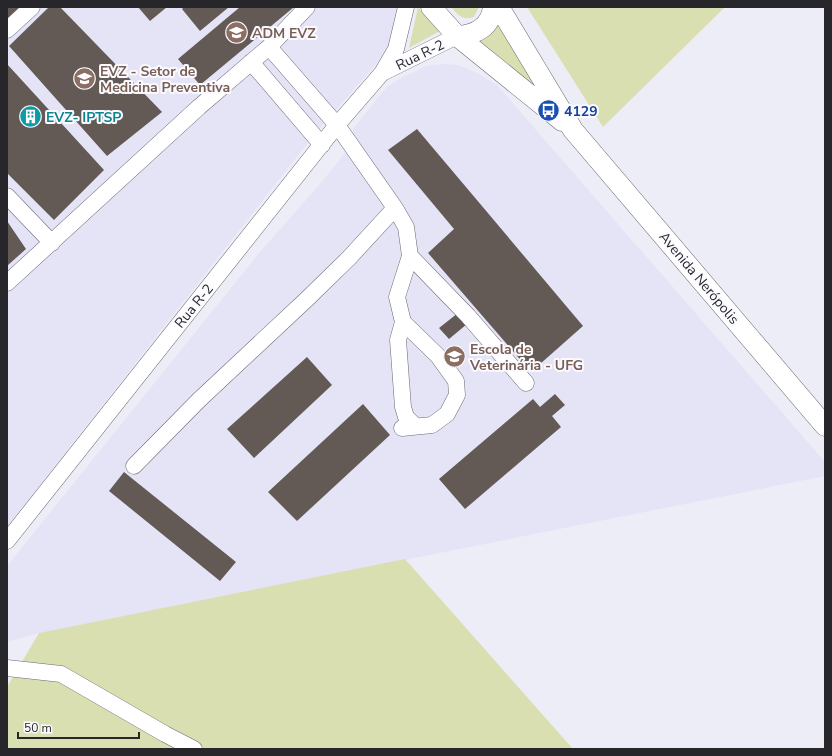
<svg xmlns="http://www.w3.org/2000/svg" width="832" height="756" font-family="'Nunito Sans',sans-serif">
<style>
.built{fill:#e4e4f6}
.green{fill:#dadfb1}
.building{fill:#635a55}
.lines{fill:none;stroke-linecap:round;stroke-linejoin:round}
.minor-casing{stroke:#6a6972;stroke-width:17}
.major-casing{stroke:#6a6972;stroke-width:21}
.minor{stroke:#fff;stroke-width:16}
.major{stroke:#fff;stroke-width:20}
.labels{text-anchor:middle;dominant-baseline:central;stroke-width:4;stroke-linejoin:round;paint-order:stroke}
.education-label{font-size:14px;font-weight:bold;fill:#785e54;stroke:#fbfaff;text-anchor:start}
.street-label{font-size:14px;fill:#27272b;stroke:#fbfaff}
.transit-label{font-size:14px;font-weight:bold;fill:#164399;stroke:#fbfaff;text-anchor:start}
.culture-label{font-size:14px;font-weight:bold;fill:#0d838f;stroke:#fbfaff;text-anchor:start}
</style>
<rect width="100%" height="100%" fill="#ededf7"/>
<path class="built" d="M 7,7 L 397,7 L 395,34 L 382,57 L 310,140 L 7,527 Z
M 444,64 L 458,65 L 477,73 L 497,85 L 825,462 L 825,476 L 39,633 L 7,642 L 7,566 L 260,252 L 320,184 L 354,142 L 353,129 L 380,95 L 388,86 L 403,77 L 426,66 Z"/>
<path class="green" d="M 418,7 L 440,31 L 409,48 Z
M 451,7 L 479,7 L 474,17 C 463,21 458,15 451,7 Z
M 527,7 L 725,7 L 603,127 Z
M 498,21 L 545,96 L 478,40 Z
M 405,559 L 573,749 L 7,749 L 7,687 L 39,633 Z"/>
<path class="building" d="M 7,7 L 27,7 L 7,24 Z
M 49,7 L 60,7 L 162,112 L 107,156 L 9,46 Z
M 138,7 L 167,7 L 150,21 Z
M 184,7 L 229,7 L 200,31 L 182,9 Z
M 240,7 L 294,7 L 200,85 L 178,59 Z
M 7,64 L 104,170 L 54,220 L 7,173 Z
M 417,129 L 583,326 L 531,372 L 428,253 L 454,229 L 388,150 Z
M 7,221 L 26,249 L 7,266 Z
M 458,313 L 467,324 L 449,339 L 439,328 Z
M 307,357 L 332,385 L 254,458 L 227,429 Z
M 555,394 L 565,405 L 552,416 L 561,427 L 465,509 L 439,479 L 533,399 L 540,407 Z
M 363,404 L 390,435 L 297,521 L 268,492 Z
M 124,472 L 236,562 L 220,581 L 109,491 Z"/>
<g class="lines">
<defs>
<path id="minor" d="M 7,30 L 32,7
M 251,62 L 322,145
M 382,73 L 457,36
M 7,196 L 52,243
M 395,208 L 406,227 L 410,256 L 468,316 L 526,383
M 7,283 L 199,107 L 269,47 L 307,7
M 403,322 L 398,340 L 403,407 L 406,417 L 415,426
M 402,428 L 432,425 L 447,414 L 457,395 L 456,381 L 438,356 L 403,322 L 397,297 L 410,256
M 134,466 L 199,400 L 308,298 L 349,258 L 395,208 L 337,125 L 269,47
M 7,541 L 337,125 L 382,73 L 396,49 L 406,7
M 7,668 L 61,674 L 165,734 L 194,749"/>
<path id="major" d="M 431,7 L 457,36 L 562,121
M 499,7 L 573,130 L 825,426
M 457,36 C 476,35 491,27 493,7"/>
</defs>
<use href="#minor" class="minor-casing"/>
<use href="#major" class="major-casing"/>
<use href="#minor" class="minor"/>
<use href="#major" class="major"/>
</g>
<defs>
<symbol id="university-disc" viewBox="-11 -11 22 22"><circle r="9.5" fill="#8d6e63" stroke="#fbfaff"/><path d="M0-5L7-2L0 1L-7-2ZM-4 1L0 2.5L4 1V4Q0 6-4 4Z" fill="#fff"/></symbol>
<symbol id="bus-disc" viewBox="-11 -11 22 22"><circle r="9.5" fill="#1a4fb4" stroke="#fbfaff"/><path d="M-5-6H5V4H4V6H2V4H-2V6H-4V4H-5ZM-3.5-4V0h7V-4ZM-3.5 1.2v1.5H-2V1.2ZM2 1.2v1.5H3.5V1.2Z" fill="#fff"/></symbol>
<symbol id="building-disc" viewBox="-11 -11 22 22"><circle r="9.5" fill="#0f9aa8" stroke="#fbfaff"/><path d="M-4-6H4V6H1V3H-1V6H-4ZM-2.5-4.3h1.7v1.8h-1.7ZM.8-4.3h1.7v1.8H.8ZM-2.5-1h1.7V.8h-1.7ZM.8-1h1.7V.8H.8Z" fill="#fff"/></symbol>
</defs>
<g fill-rule="evenodd">
<use href="#university-disc" x="224" y="20" width="25" height="25"/>
<use href="#university-disc" x="72" y="66" width="25" height="25"/>
<use href="#bus-disc" x="536" y="98" width="25" height="25"/>
<use href="#building-disc" x="18" y="104" width="25" height="25"/>
<use href="#university-disc" x="442" y="344" width="25" height="25"/>
</g>
<g class="labels">
<g class="education-label">
<text x="252" y="33">ADM EVZ</text>
<text x="100" y="71">EVZ - Setor de<tspan x="100" dy="16">Medicina Preventiva</tspan></text>
<text x="470" y="349">Escola de<tspan x="470" dy="16">Veterinária - UFG</tspan></text>
</g>
<g class="street-label">
<text transform="translate(420 55) rotate(-26)">Rua R-2</text>
<text transform="translate(699 278) rotate(50)">Avenida Nerópolis</text>
<text transform="translate(194 306) rotate(-51)">Rua R-2</text>
</g>
<g class="transit-label">
<text x="564" y="111">4129</text>
</g>
<g class="culture-label">
<text x="46" y="117">EVZ- IPTSP</text>
</g>
</g>
<rect width="832" height="756" fill="none" stroke="#27272b" stroke-width="16"/>
<path d="M18 732v6h121v-6" fill="none" stroke="#27272b" stroke-width="2"/>
<text x="24" y="732" font-size="12" fill="#27272b" stroke="#fbfaff" stroke-width="3" paint-order="stroke">50 m</text>
</svg>
